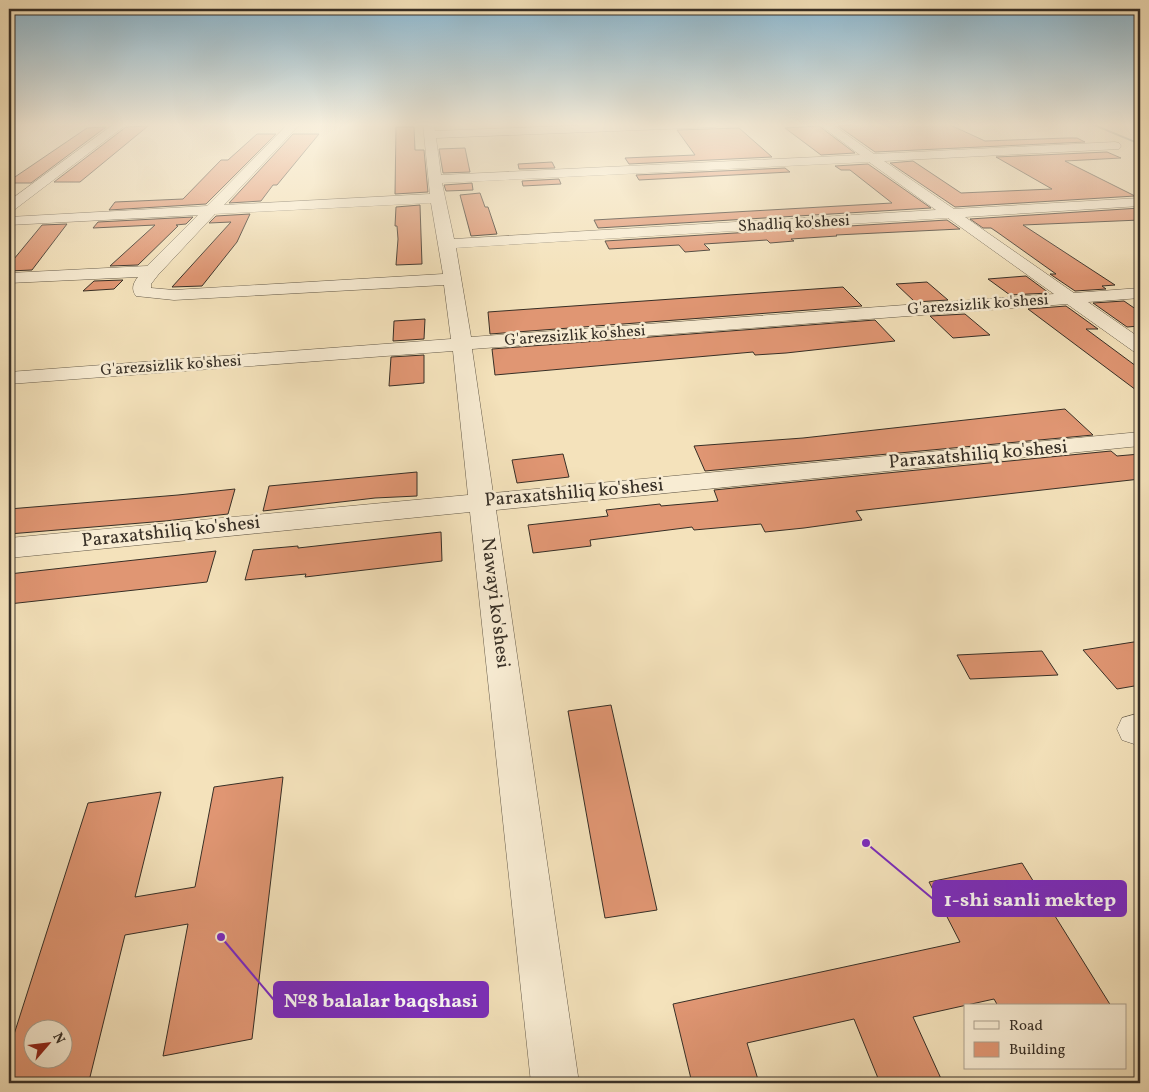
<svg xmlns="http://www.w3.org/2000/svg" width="1149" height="1092" font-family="Vollkorn,serif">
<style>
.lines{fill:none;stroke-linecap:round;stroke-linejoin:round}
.stream{fill:#74847b;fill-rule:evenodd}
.building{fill:#e09673;stroke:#372f26;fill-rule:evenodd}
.minor-casing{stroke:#665c4b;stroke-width:1}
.minor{fill:#f8ecd3;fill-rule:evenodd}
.labels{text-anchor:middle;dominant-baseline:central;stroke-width:5;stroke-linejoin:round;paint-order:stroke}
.far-street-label{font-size:16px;fill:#372f26;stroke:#f8ecd3}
.street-label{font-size:19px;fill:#372f26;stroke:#f8ecd3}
.leader{fill:none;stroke:#7b2cbf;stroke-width:2}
.callout-dot{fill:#7b2cbf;stroke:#f8ecd3;stroke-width:2}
.callout{fill:#7b2cbf;stroke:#7b2cbf;stroke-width:2}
.callout-label{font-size:20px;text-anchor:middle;font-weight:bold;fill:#fff}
</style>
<rect width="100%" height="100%" fill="#f4e2bb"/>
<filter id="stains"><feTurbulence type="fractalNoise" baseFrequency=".004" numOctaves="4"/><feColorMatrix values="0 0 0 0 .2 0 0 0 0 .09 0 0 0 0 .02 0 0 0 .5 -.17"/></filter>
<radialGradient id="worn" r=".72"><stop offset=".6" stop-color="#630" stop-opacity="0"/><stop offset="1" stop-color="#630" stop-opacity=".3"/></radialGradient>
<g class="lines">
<path class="stream" d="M 1094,124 L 1140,143 L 1140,145 L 1089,124 Z"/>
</g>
<path class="building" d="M 868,124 L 948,124 L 985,141 L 1067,138 L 1077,138 L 1085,142 L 875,152 L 838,126 Z
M 148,126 L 80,182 L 54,182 L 126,127 Z
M 819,126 L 855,153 L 821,155 L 785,128 Z
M 106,127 L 31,183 L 9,183 L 9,181 L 87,128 Z
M 396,127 L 414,127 L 415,150 L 424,150 L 428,192 L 395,194 Z
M 739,128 L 772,157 L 629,164 L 625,158 L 695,155 L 677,130 Z
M 257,134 L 276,134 L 206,204 L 109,210 L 115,202 L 183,199 L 221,160 L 228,160 Z
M 293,134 L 319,134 L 277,185 L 273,185 L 261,201 L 229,203 Z
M 465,148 L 470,172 L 443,173 L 439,149 Z
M 1107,152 L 1121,158 L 1065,161 L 1135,196 L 955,207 L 890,163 L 913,161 L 961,193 L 1052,189 L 996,157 Z
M 552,162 L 555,168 L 519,169 L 518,164 Z
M 868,164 L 931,208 L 598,228 L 594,220 L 892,203 L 850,170 L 841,170 L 835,166 Z
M 785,168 L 790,172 L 639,180 L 636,175 Z
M 559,179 L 561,184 L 523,186 L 522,181 Z
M 472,183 L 473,190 L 446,191 L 444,185 Z
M 480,193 L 485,207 L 488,207 L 497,234 L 471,236 L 460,195 Z
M 420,205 L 422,264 L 396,265 L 398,239 L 397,226 L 395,226 L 396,207 Z
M 1140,208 L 1140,220 L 1023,225 L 1115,285 L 1102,286 L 1106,289 L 1075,291 L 1050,274 L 1056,274 L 997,232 L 991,228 L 983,228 L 970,219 Z
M 250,214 L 237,242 L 202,286 L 172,287 L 231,222 L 209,223 L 216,216 Z
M 193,217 L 186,224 L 176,225 L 178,226 L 138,265 L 110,266 L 155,225 L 93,228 L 98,222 Z
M 947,220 L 960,229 L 836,235 L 837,236 L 791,239 L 794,241 L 770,243 L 767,240 L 704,244 L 710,250 L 685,252 L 679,245 L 609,249 L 605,241 Z
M 67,224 L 32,270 L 9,271 L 9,265 L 42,225 Z
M 1026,276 L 1049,293 L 1010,295 L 988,279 Z
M 123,280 L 114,289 L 83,291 L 94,281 Z
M 927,282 L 948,300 L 915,302 L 896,284 Z
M 843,287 L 862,306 L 490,334 L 488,312 Z
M 1124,301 L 1140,312 L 1140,326 L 1127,327 L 1093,303 Z
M 1066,306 L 1098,329 L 1086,329 L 1140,369 L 1140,393 L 1028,309 Z
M 965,314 L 990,335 L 953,338 L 930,316 Z
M 425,319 L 424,339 L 393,341 L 394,321 Z
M 875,320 L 895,341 L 786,353 L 755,355 L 753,352 L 495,375 L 492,349 Z
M 424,355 L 424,383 L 389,386 L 391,357 Z
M 1065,409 L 1093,435 L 705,471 L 694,446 L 803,438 Z
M 1111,451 L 1117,456 L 1140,454 L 1140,479 L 856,511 L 862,520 L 804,528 L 765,532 L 761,524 L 694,530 L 692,527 L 590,540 L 591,546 L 533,553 L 528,525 L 608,516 L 606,510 L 660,504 L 661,506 L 718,501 L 714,490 Z
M 563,454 L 569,477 L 517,483 L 512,460 Z
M 417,472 L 417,496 L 375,498 L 263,511 L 269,486 Z
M 235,489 L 228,514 L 165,521 L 9,534 L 9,509 L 178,495 Z
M 441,532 L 442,561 L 305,577 L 306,574 L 245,580 L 253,550 L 298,546 L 298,548 Z
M 216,551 L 207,582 L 9,604 L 9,574 Z
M 1140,641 L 1140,685 L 1117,689 L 1083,650 Z
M 1042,651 L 1058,675 L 970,679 L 957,655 Z
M 611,705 L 657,910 L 605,918 L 568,711 Z
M 283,777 L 252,1039 L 163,1056 L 188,924 L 125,935 L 89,1081 L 78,1083 L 9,1083 L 9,1050 L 88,803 L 161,792 L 135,897 L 195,887 L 214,787 ZM 32,1030 L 62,1030 L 62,1060 L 32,1060 Z
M 1022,863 L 1111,1006 L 998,1006 L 994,999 L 913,1017 L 943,1083 L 880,1083 L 854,1019 L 747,1043 L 759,1083 L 692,1083 L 673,1004 L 960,942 L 929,882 Z"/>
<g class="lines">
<defs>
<path id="minor" d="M 114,124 L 127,124 L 14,210 L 9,211 L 9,201 Z
M 288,124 L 300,124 L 224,205 L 430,194 L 423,124 L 434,124 L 435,131 L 615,124 L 721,124 L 716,127 L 436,138 L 441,175 L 860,155 L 819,124 L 832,124 L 874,154 L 1115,142 L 1119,143 L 1121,146 L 1119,149 L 884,161 L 954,209 L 1140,198 L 1140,206 L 965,217 L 1074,293 L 1140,288 L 1140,298 L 1088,302 L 1140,338 L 1140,353 L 1133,351 L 1067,304 L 472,349 L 493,493 L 1140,432 L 1140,446 L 496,510 L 579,1083 L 531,1083 L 470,512 L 9,558 L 9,538 L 468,495 L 453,351 L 9,384 L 9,372 L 451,339 L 444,285 L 174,300 L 136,296 C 131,289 133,283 138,277 L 9,283 L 9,273 L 147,266 L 198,215 L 9,225 L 9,217 L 207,206 ZM 869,162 L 936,210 L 454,239 L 442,183 ZM 431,203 L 443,274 L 174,290 L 151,288 L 151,284 L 158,275 L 215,214 ZM 948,218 L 1054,294 L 471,337 L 456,248 Z
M 1140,713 L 1140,743 L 1134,744 L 1122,740 L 1117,729 L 1122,718 Z"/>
</defs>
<use href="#minor" class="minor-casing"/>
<use href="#minor" class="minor"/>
</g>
<linearGradient id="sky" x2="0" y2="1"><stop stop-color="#89b8d3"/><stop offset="0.45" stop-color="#faf2e0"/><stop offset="1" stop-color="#faf2e0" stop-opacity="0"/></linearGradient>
<rect width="1149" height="277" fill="url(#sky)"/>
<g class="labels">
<g class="far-street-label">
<text transform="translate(794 224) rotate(-3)">Shadliq ko'shesi</text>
<text transform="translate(978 305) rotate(-4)">G'arezsizlik ko'shesi</text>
<text transform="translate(575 336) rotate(-4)">G'arezsizlik ko'shesi</text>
<text transform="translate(171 366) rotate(-4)">G'arezsizlik ko'shesi</text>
</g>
<g class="street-label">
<text transform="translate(978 455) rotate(-5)">Paraxatshiliq ko'shesi</text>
<text transform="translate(574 493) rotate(-5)">Paraxatshiliq ko'shesi</text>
<text transform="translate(171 532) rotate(-6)">Paraxatshiliq ko'shesi</text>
<text transform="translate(495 603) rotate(83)">Nawayi ko'shesi</text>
</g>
</g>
<path class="leader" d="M866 843L933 899M221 937L274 1000"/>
<g class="callout-dot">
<circle cx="866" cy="843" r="5"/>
<circle cx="221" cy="937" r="5"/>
</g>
<g class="callout">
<rect x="933" y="881" width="193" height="35" rx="5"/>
<rect x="274" y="982" width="214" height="35" rx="5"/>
</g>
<g class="callout-label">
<text x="1030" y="906">1-shi sanli mektep</text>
<text x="381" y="1007">№8 balalar baqshasi</text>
</g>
<rect width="1149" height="1092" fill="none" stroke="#f4e2bb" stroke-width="30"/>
<rect x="10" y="10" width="1129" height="1072" fill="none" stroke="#372f26" stroke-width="2.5"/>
<rect x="15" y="15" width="1119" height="1062" fill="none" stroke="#372f26"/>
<rect x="964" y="1004" width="162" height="65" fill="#f8ecd3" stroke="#aba08e"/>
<rect x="974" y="1021" width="25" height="8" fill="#f8ecd3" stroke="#aba08e"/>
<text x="1009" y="1030" font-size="15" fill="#372f26">Road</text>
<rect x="974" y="1042" width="25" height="15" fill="#e09673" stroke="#aba08e"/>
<text x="1009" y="1054" font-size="15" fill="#372f26">Building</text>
<g transform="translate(48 1044) rotate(62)"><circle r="24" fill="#f8ecd3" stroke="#aba08e"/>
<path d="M0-4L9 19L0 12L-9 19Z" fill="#8f2418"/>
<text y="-8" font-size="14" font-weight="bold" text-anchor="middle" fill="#372f26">N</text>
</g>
<rect width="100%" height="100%" filter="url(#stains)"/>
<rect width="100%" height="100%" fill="url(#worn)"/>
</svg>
